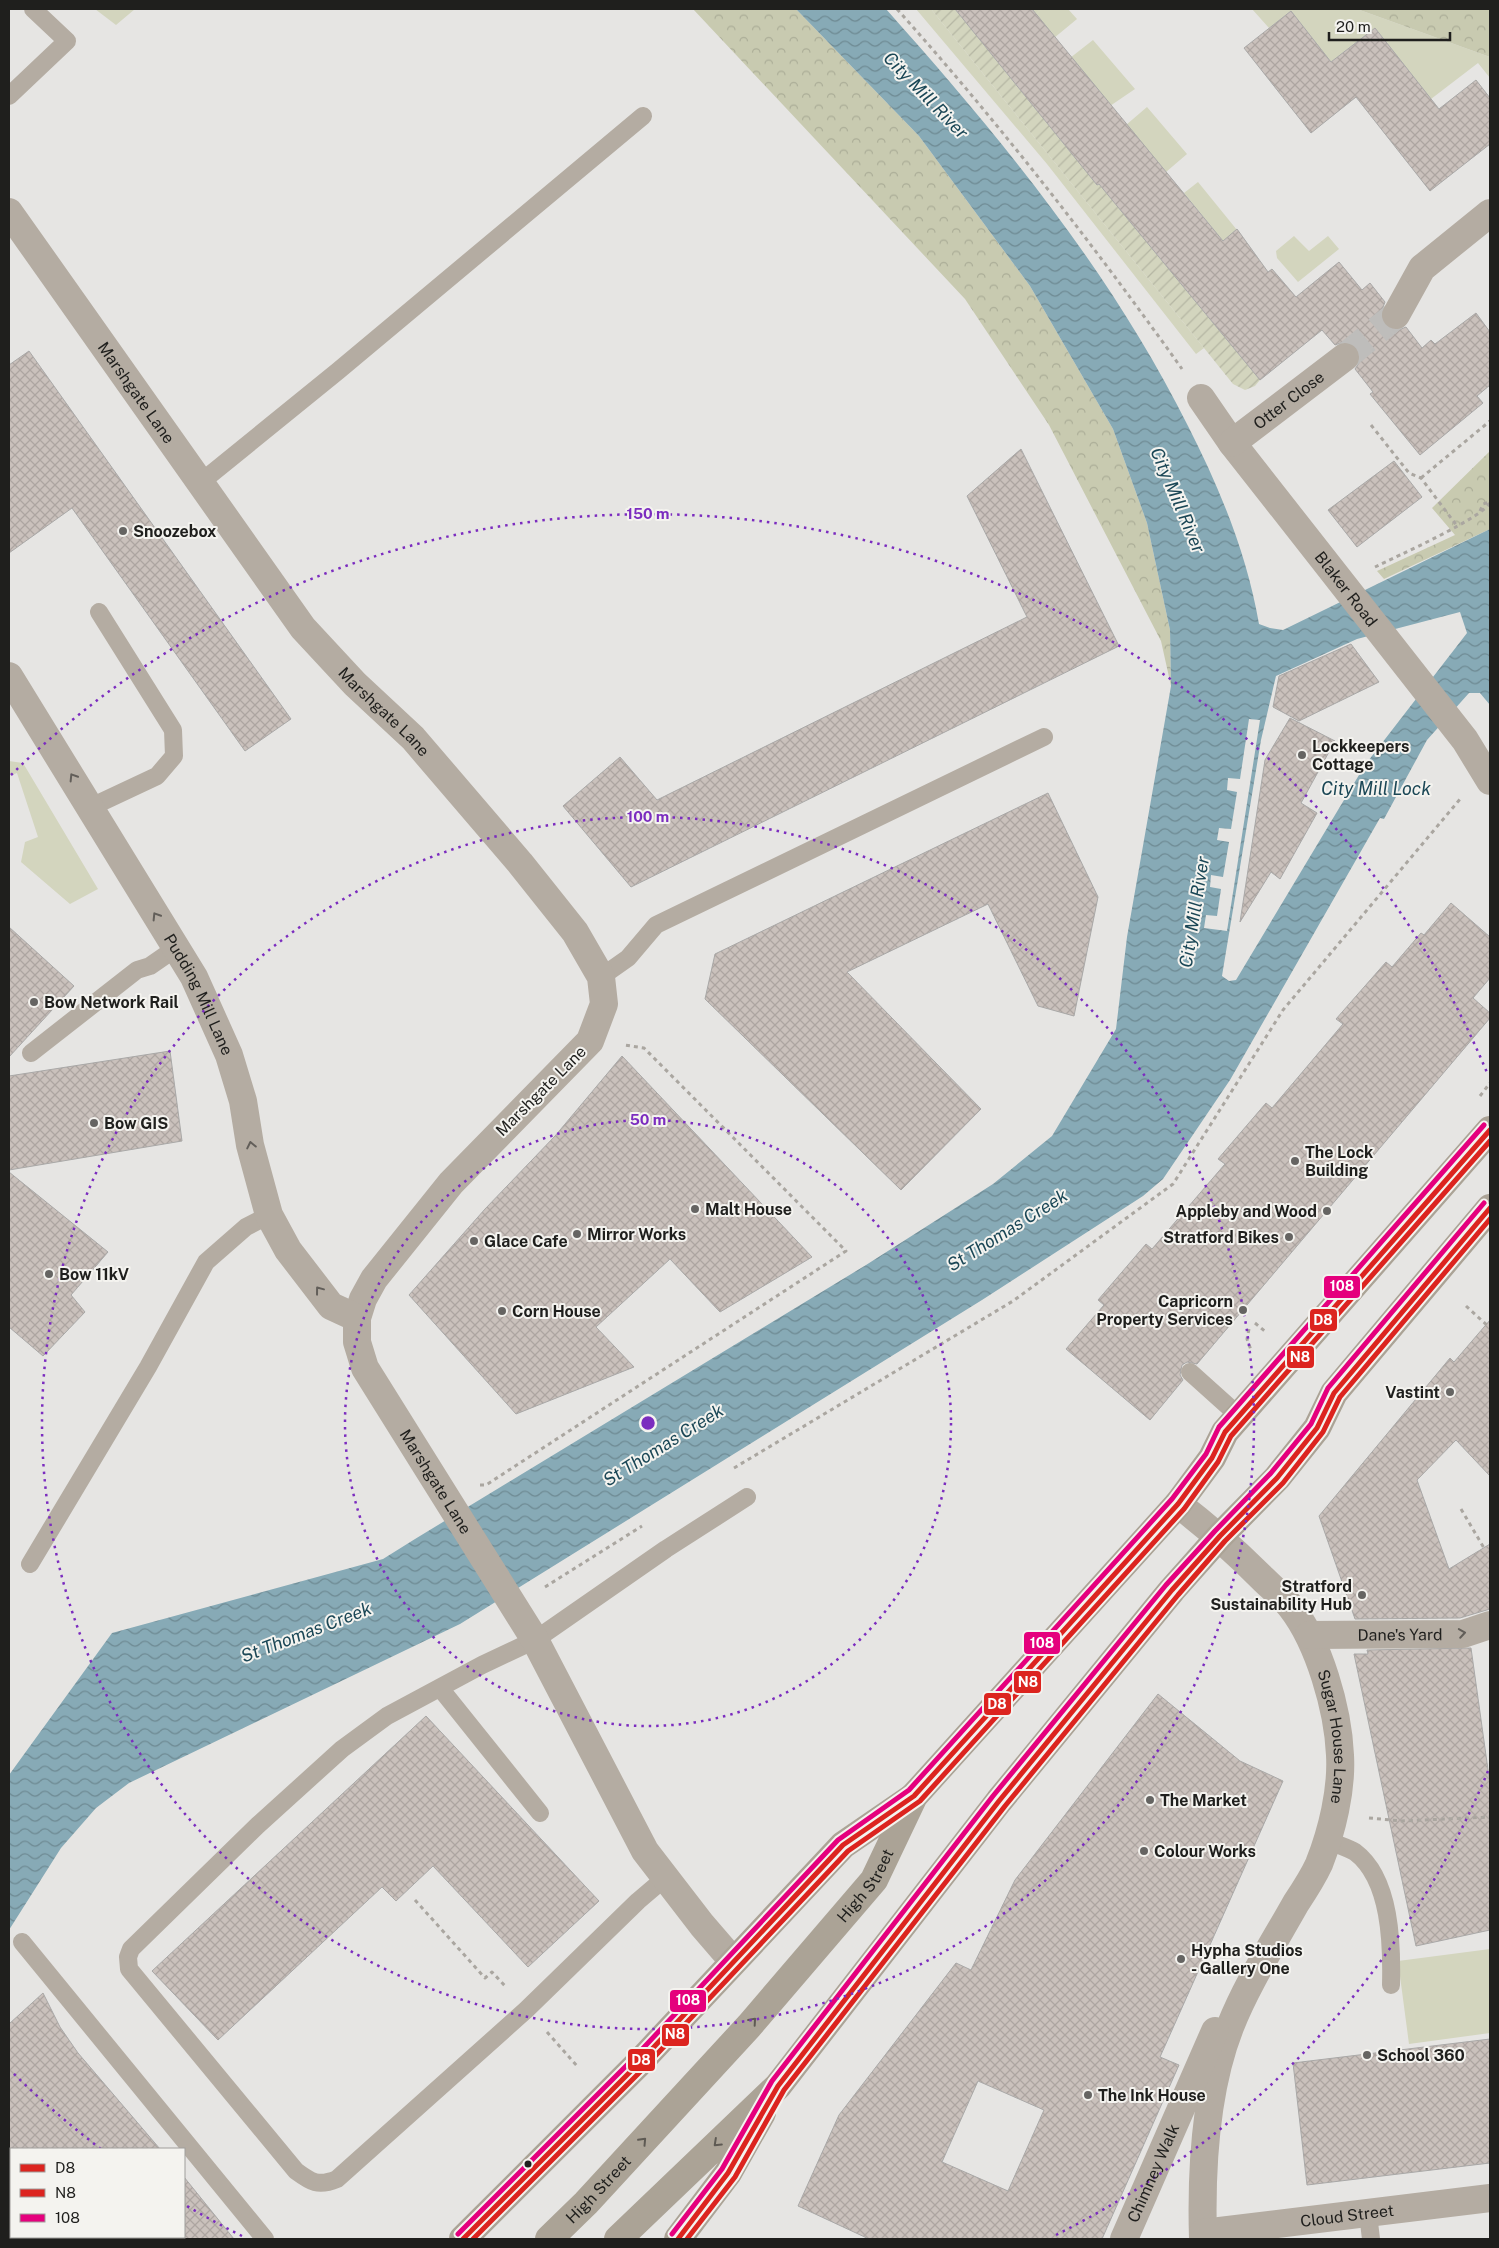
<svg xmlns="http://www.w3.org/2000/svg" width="1499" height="2248" font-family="'Public Sans',sans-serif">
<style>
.grass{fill:#d3d5be}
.forest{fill:url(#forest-crowns)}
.garden{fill:url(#garden-furrows)}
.water{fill:url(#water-waves);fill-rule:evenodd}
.pier{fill:#e6e5e3}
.building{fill:url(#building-cross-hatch);stroke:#a9a8a7;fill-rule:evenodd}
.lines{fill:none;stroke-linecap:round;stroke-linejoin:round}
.street-tunnel{stroke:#bebdbb;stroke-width:28;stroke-dasharray:28 14;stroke-linecap:butt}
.path{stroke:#aaa6a0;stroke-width:3;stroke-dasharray:4 4;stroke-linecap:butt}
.lane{stroke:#b4aca2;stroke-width:18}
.street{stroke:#b4aca2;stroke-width:28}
.primary{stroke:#aba396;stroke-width:28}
.bus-1-casing{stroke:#f4f3ef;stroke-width:9}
.bus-2-casing{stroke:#f4f3ef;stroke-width:9}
.bus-3-casing{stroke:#f4f3ef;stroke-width:9}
.bus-1{stroke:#dc241f;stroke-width:5}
.bus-2{stroke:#dc241f;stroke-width:5}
.bus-3{stroke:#e5007d;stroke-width:5}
.oneway{stroke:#625e59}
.oneway2{stroke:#5e5a53}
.ring{fill:none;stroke:#7b2cbf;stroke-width:2.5;stroke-dasharray:2.5 5}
.poi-dot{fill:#656462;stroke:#f4f3ef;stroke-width:2}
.bus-dot{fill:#1f1f1d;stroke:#f4f3ef;stroke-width:2}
.labels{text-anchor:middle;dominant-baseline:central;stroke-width:4;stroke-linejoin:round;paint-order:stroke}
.street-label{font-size:16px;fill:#1f1f1d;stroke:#f4f3ef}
.poi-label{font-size:16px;font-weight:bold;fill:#1f1f1d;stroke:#f4f3ef;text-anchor:start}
.water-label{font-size:18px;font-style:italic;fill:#1b4756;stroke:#f4f3ef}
.centre{fill:#7b2cbf;stroke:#f4f3ef;stroke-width:2.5}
.ring-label{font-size:15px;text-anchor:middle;font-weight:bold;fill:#7b2cbf;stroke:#f4f3ef;stroke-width:4;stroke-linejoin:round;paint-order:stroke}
.line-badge{stroke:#f4f3ef;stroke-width:2}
.badge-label{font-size:14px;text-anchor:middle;font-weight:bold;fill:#fff}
</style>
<defs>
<pattern id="forest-crowns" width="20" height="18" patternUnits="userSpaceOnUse" patternTransform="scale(1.25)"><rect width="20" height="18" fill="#c8cab0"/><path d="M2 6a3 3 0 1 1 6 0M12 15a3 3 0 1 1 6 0" fill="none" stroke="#abad97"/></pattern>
<pattern id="garden-furrows" width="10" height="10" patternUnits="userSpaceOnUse" patternTransform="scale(1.25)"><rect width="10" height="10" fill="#d3d5be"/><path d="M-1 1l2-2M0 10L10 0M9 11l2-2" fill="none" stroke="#b5b6a3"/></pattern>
<pattern id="water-waves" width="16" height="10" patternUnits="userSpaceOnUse" patternTransform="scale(1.25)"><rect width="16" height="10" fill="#87aab6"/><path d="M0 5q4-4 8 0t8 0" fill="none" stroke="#6e8a93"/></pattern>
<pattern id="building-cross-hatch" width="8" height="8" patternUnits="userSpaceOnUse" patternTransform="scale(1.25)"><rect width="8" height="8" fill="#cac1bc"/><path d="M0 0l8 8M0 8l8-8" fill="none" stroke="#ada5a1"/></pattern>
</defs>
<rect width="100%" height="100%" fill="#e6e5e3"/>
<path class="grass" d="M 95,9 L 135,9 L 116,25 Z
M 916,9 L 931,9 L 1204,348 L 1196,354 L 1047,164 Z
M 1032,9 L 1068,9 L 1077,19 L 1054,38 Z
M 1252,9 L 1357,9 L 1490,57 L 1490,78 L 1478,63 L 1431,99 L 1375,28 L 1331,62 L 1291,11 L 1269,28 Z
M 1093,40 L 1135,89 L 1110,106 L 1070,58 Z
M 1147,107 L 1187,154 L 1166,172 L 1126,125 Z
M 1198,182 L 1237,230 L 1223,241 L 1184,193 Z
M 1294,236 L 1309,251 L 1328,236 L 1339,249 L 1298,282 L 1277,258 L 1276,251 Z
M 9,761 L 23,763 L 98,889 L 70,904 L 21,862 L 25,842 L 38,837 L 17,773 L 9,776 Z
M 1490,1949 L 1490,2033 L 1409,2044 L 1398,1961 Z"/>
<path class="forest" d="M 693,9 L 796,9 L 919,136 L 1030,286 L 1113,429 L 1147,523 L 1170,630 L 1171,686 L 1161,641 L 1049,425 L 965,299 Z
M 1357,9 L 1490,9 L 1490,57 Z
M 1490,451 L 1490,529 L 1384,579 L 1377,571 L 1455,535 L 1432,508 Z"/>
<path class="garden" d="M 931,9 L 955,9 L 1097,185 L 1099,184 L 1260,380 L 1255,386 L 1245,390 L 1233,384 Z"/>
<path class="water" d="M 796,9 L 886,9 C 1001,138 1110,270 1188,426 C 1220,489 1247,554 1259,624 L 1270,628 L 1283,630 L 1490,529 L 1490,705 L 1480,693 L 1469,693 L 1427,740 L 1384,819 L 1380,818 L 1230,1080 L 1163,1179 L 1143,1196 L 982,1300 L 460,1624 L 129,1783 L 96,1808 L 61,1848 L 9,1930 L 9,1775 L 112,1633 L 383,1559 L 415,1539 L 866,1265 L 993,1184 L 1052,1136 L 1116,1029 L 1127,937 L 1171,686 L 1170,630 L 1147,523 L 1113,429 L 1030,286 L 919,136 ZM 1460,612 L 1467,633 L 1365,765 L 1236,980 L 1229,981 L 1222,976 L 1261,740 L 1276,676 L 1357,639 Z"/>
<path class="pier" d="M 1249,719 L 1260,720 L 1227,931 L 1204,928 L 1206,915 L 1217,916 L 1221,889 L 1210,887 L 1211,875 L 1223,877 L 1229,842 L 1217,840 L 1219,828 L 1231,829 L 1237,792 L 1227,790 L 1228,778 L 1240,779 Z"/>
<path class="building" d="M 955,9 L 1032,9 L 1223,241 L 1237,229 L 1268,272 L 1272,269 L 1296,297 L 1339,262 L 1362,290 L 1370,283 L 1385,302 L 1380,315 L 1383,323 L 1388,328 L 1396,331 L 1406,327 L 1422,348 L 1431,340 L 1435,344 L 1476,313 L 1490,332 L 1490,385 L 1477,396 L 1483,403 L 1420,455 L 1370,394 L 1373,392 L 1355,369 L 1359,363 L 1360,356 L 1358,348 L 1351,343 L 1343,342 L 1335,345 L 1322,330 L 1260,380 L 1099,184 L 1097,185 Z
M 1291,11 L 1331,62 L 1375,28 L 1439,109 L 1476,80 L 1490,98 L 1490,144 L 1430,191 L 1356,97 L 1311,133 L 1244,48 Z
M 29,351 L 291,719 L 245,751 L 72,508 L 9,553 L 9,365 Z
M 1021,449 L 1119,646 L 631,887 L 563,806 L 620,757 L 657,800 L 1027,617 L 967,496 Z
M 1394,461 L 1422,497 L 1357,547 L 1328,510 Z
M 1351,644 L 1379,682 L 1299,721 L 1273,707 L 1279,676 Z
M 1290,718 L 1335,741 L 1301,803 L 1317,813 L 1280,879 L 1271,872 L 1240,922 L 1265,760 Z
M 1048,793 L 1098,897 L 1074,1016 L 1038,1006 L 988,904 L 847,972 L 981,1109 L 901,1190 L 705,999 L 715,954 Z
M 1451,903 L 1490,937 L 1490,978 L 1473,998 L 1490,1013 L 1490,1018 L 1197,1364 L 1187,1362 L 1182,1365 L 1180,1375 L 1183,1380 L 1150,1420 L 1066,1349 L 1104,1305 L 1098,1300 L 1146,1244 L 1152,1249 L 1225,1164 L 1218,1159 L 1266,1103 L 1272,1108 L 1343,1024 L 1336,1019 L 1386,962 L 1392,967 L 1421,933 L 1424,935 Z
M 9,927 L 74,986 L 9,1057 Z
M 170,1051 L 182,1141 L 9,1170 L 9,1076 Z
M 622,1056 L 812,1257 L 720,1312 L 670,1259 L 596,1327 L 634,1367 L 516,1414 L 409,1295 L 485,1209 L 555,1136 Z
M 9,1172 L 108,1252 L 71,1295 L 85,1312 L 43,1356 L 9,1327 Z
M 1490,1320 L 1490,1476 L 1456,1440 L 1417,1480 L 1449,1569 L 1490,1544 L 1490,1609 L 1460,1618 L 1355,1619 L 1319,1516 L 1450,1358 L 1454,1362 Z
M 1471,1648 L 1490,1784 L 1490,1930 L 1416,1946 L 1354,1654 L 1368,1654 L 1367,1650 Z
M 1158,1694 L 1240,1761 L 1283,1781 L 1160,2057 L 1179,2065 L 1102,2239 L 869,2239 L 798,2206 L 839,2115 L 956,1963 L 971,1970 L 1015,1880 ZM 978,2081 L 1044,2110 L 1008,2191 L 942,2162 Z
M 426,1716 L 599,1901 L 528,1967 L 433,1866 L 396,1901 L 382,1887 L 218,2040 L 152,1971 Z
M 43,1993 L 60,2027 L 78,2053 L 160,2149 L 9,2149 L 9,2024 Z
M 1490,2039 L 1490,2163 L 1307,2185 L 1293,2063 Z
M 184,2177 L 234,2239 L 184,2239 Z"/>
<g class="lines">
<path class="street-tunnel" d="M 1345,357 L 1396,315"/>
<path class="path" d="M 897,9 C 999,123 1093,244 1182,369
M 1371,425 L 1409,473 L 1421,478 L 1457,526
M 1421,478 L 1490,421
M 1480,511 L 1483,504 L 1490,502
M 1375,567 C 1393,558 1487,516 1490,502
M 1480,1096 L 1490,1083
M 1466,1306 L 1490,1328
M 1255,1323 L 1267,1333
M 1249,1329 L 1247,1339 L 1251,1350
M 734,1468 L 1013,1301 L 1173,1184 L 1283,1010 L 1461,798
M 480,1485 L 486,1485 L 846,1251 L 644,1048 L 625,1045
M 1461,1509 L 1484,1548
M 545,1587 L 642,1526
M 1369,1818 L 1402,1821 L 1490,1817
M 415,1900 L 485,1978 L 492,1972 L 506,1987
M 547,2032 L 578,2067"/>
<path class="lane" d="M 9,96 L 67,41 L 33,9
M 200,483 L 338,371 L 643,116
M 91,807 L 157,776 L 174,756 L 173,730 L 99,612
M 601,977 L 628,958 L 656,925 L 1044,737
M 31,1053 L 137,970 L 150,966 L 176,948
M 1190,1372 L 1239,1416
M 30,1564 L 148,1367 L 206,1262 L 246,1227 L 269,1215
M 440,1688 L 540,1813
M 1327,1840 C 1335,1844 1347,1847 1355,1852 C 1391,1879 1392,1945 1391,1985
M 665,1878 L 638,1901 L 526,2010 L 337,2179 C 318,2187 311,2182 296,2171 L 129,1969 L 128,1957 L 131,1949 L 258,1825 L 342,1749 L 387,1716 L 482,1665 L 535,1640 L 666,1549 L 747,1497
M 22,1942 L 265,2239
M 1368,2214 L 1371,2239"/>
<g class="street">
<path id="s1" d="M 9,212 L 303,628 L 355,684 L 413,738 L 520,863 L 575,932 L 601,977 L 604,1004 L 590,1041 L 451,1183 L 374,1279 L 363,1299 L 357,1318 L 357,1342 L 365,1368 L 535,1640 L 645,1851 L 702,1925 L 733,1961"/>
<path d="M 1396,315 L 1422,268 L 1490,213"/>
<path id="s2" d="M 1201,398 L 1232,443 L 1465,740 L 1490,781"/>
<path id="s3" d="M 1232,443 L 1345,357"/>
<path id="s4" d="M 9,676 L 194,977 L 229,1055 L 243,1101 L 250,1145 L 269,1215 L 288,1250 L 331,1306 L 357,1318"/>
<path id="s5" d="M 1178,1504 C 1208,1527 1235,1551 1262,1578 C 1271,1587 1283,1597 1291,1607 C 1319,1643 1338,1709 1340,1755 C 1342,1790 1332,1831 1319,1864 C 1313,1877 1304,1891 1296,1903 C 1273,1944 1247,1984 1230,2027 C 1205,2091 1201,2172 1203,2239"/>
<path id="s6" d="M 1309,1635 L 1463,1634 L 1490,1625"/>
<path id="s7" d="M 1203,2233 L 1490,2198"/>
<path id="s8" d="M 1124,2239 L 1215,2031"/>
</g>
<g class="primary">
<path d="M 463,2239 L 638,2064 L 843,1845 L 913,1797"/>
<path id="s9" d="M 549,2239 L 586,2203 L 749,2026 L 874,1880 L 914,1796 L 1178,1504 L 1212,1458 L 1225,1432 L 1490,1130"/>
<path d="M 618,2239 L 778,2086 L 999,1801 L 1172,1590 L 1220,1536 L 1277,1478 L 1317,1428 L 1334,1393 L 1490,1208"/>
<path d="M 678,2239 L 728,2173 L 762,2113"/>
</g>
<defs>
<path id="bus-1" d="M 463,2239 L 638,2064 L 843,1845 L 914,1796 L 1178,1504 L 1212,1458 L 1225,1432 L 1490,1130
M 678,2239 L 728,2173 L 778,2086 L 999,1801 L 1172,1590 L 1220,1536 L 1277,1478 L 1317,1428 L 1334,1393 L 1490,1208"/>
<path id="bus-2" d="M 473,2239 L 643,2069 L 848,1851 L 920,1801 L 1184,1509 L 1218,1462 L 1231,1436 L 1490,1141
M 687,2239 L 735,2177 L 784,2090 L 1005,1806 L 1178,1595 L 1225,1541 L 1283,1483 L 1323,1432 L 1340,1397 L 1490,1219"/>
<path id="bus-3" d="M 458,2234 L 633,2059 L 838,1840 L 909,1790 L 1172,1499 L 1206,1454 L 1219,1427 L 1484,1125
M 672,2234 L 722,2169 L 772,2081 L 993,1796 L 1166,1585 L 1215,1531 L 1271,1473 L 1311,1424 L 1328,1388 L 1484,1203"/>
</defs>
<use href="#bus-1" class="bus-1-casing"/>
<use href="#bus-2" class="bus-2-casing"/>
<use href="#bus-3" class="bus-3-casing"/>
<use href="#bus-1" class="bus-1"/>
<use href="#bus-2" class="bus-2"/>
<use href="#bus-3" class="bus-3"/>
</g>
<defs><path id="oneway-chevron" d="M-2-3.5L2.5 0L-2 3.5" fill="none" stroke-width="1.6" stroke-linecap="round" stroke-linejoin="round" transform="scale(1.25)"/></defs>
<g class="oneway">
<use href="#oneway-chevron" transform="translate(73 777) rotate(-122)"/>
<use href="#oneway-chevron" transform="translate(156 916) rotate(-122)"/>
<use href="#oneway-chevron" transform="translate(251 1145) rotate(-102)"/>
<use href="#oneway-chevron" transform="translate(319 1290) rotate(-127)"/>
<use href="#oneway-chevron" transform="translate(1462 1633) rotate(-9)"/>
</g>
<g class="oneway2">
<use href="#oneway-chevron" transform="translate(753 2021) rotate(-49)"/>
<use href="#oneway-chevron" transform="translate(643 2141) rotate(-47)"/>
<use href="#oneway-chevron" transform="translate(717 2143) rotate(137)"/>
</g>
<g class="ring">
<circle cx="648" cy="1423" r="303"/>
<circle cx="648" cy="1423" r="606"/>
<path d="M1488 1771A909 909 0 0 1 1054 2236M242 2236A909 909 0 0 1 187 2206M101 2149A909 909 0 0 1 11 2071M11 775A909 909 0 0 1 1488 1075"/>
</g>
<g class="poi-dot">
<circle cx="123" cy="531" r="5"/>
<circle cx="1302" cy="755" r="5"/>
<circle cx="34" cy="1002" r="5"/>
<circle cx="94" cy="1123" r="5"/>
<circle cx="1295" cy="1161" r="5"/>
<circle cx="695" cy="1209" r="5"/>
<circle cx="1327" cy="1211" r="5"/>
<circle cx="577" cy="1234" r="5"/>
<circle cx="1289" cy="1237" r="5"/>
<circle cx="474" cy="1241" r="5"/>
<circle cx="49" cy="1274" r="5"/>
<circle cx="1243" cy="1310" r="5"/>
<circle cx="502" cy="1311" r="5"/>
<circle cx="1450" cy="1392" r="5"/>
<circle cx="1362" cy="1595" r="5"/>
<circle cx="1150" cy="1800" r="5"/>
<circle cx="1144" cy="1851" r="5"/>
<circle cx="1181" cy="1959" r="5"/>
<circle cx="1367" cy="2055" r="5"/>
<circle cx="1088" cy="2095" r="5"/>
</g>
<circle class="bus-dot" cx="528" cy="2164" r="4.5"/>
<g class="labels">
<g class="street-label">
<text stroke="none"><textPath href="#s1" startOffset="221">Marshgate Lane</textPath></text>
<text stroke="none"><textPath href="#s3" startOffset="71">Otter Close</textPath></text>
<text stroke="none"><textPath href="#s2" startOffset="240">Blaker Road</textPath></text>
<text stroke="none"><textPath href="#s1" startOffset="626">Marshgate Lane</textPath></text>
<text stroke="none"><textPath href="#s4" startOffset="371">Pudding Mill Lane</textPath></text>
<text transform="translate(541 1091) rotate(-45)">Marshgate Lane</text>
<text stroke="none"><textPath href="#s1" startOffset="1586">Marshgate Lane</textPath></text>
<text stroke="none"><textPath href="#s6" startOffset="91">Dane's Yard</textPath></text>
<text stroke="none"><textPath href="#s5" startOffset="292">Sugar House Lane</textPath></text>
<text stroke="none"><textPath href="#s9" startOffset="475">High Street</textPath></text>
<text stroke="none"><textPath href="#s8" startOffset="72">Chimney Walk</textPath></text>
<text stroke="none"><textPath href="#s9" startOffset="70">High Street</textPath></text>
<text stroke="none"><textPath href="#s7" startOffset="145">Cloud Street</textPath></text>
</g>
<g class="poi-label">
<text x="133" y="531">Snoozebox</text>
<text x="1312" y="746">Lockkeepers<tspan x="1312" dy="18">Cottage</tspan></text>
<text x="44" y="1002">Bow Network Rail</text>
<text x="104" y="1123">Bow GIS</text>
<text x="1305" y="1152">The Lock<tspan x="1305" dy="18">Building</tspan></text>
<text x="705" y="1209">Malt House</text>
<text x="1317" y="1211" text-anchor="end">Appleby and Wood</text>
<text x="587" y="1234">Mirror Works</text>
<text x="1279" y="1237" text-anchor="end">Stratford Bikes</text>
<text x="484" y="1241">Glace Cafe</text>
<text x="59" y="1274">Bow 11kV</text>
<text x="1233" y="1301" text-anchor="end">Capricorn<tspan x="1233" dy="18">Property Services</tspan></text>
<text x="512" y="1311">Corn House</text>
<text x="1440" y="1392" text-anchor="end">Vastint</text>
<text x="1352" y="1586" text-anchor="end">Stratford<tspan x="1352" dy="18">Sustainability Hub</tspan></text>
<text x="1160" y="1800">The Market</text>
<text x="1154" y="1851">Colour Works</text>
<text x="1191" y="1950">Hypha Studios<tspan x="1191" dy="18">- Gallery One</tspan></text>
<text x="1377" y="2055">School 360</text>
<text x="1098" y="2095">The Ink House</text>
</g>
<g class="water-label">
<text transform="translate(926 95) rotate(46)">City Mill River</text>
<text transform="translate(1178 500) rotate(67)">City Mill River</text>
<text x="1376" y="788">City Mill Lock</text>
<text transform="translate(1194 912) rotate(-81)">City Mill River</text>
<text transform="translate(1007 1230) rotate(-32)">St Thomas Creek</text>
<text transform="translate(663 1445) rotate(-32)">St Thomas Creek</text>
<text transform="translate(306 1632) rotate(-21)">St Thomas Creek</text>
</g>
</g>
<circle cx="648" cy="1423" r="8" class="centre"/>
<g class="ring-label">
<text x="648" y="519">150 m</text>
<text x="648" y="822">100 m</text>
<text x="648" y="1125">50 m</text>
</g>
<g class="line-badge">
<rect x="1323" y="1275" width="38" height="24" rx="5" fill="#e5007d"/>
<rect x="1309" y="1308" width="29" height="24" rx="5" fill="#dc241f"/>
<rect x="1286" y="1345" width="29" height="24" rx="5" fill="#dc241f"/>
<rect x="1023" y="1631" width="38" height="24" rx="5" fill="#e5007d"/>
<rect x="1013" y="1670" width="29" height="24" rx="5" fill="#dc241f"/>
<rect x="983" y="1692" width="29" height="24" rx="5" fill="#dc241f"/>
<rect x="669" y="1989" width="38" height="24" rx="5" fill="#e5007d"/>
<rect x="661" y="2023" width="29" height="24" rx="5" fill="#dc241f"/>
<rect x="627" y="2048" width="29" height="24" rx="5" fill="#dc241f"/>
</g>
<g class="badge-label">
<text x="1342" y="1291">108</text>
<text x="1323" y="1325">D8</text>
<text x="1300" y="1362">N8</text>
<text x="1042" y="1648">108</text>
<text x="1028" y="1687">N8</text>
<text x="997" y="1709">D8</text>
<text x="688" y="2005">108</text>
<text x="675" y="2039">N8</text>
<text x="641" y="2065">D8</text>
</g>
<rect width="1499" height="2248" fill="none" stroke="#1f1f1d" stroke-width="20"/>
<rect x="10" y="2148" width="175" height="90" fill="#f4f3ef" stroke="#9f9e9b"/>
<rect x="20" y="2164" width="25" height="8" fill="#dc241f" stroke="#9f9e9b"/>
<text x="55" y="2173" font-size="15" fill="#1f1f1d">D8</text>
<rect x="20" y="2189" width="25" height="8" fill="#dc241f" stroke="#9f9e9b"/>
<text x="55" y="2198" font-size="15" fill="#1f1f1d">N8</text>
<rect x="20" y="2214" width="25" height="8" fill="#e5007d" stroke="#9f9e9b"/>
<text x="55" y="2223" font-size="15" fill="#1f1f1d">108</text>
<path d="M1329 32v8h121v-8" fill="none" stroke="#1f1f1d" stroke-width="2.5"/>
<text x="1336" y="32" font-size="15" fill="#1f1f1d" stroke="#f4f3ef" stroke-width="4" paint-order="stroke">20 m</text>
</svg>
